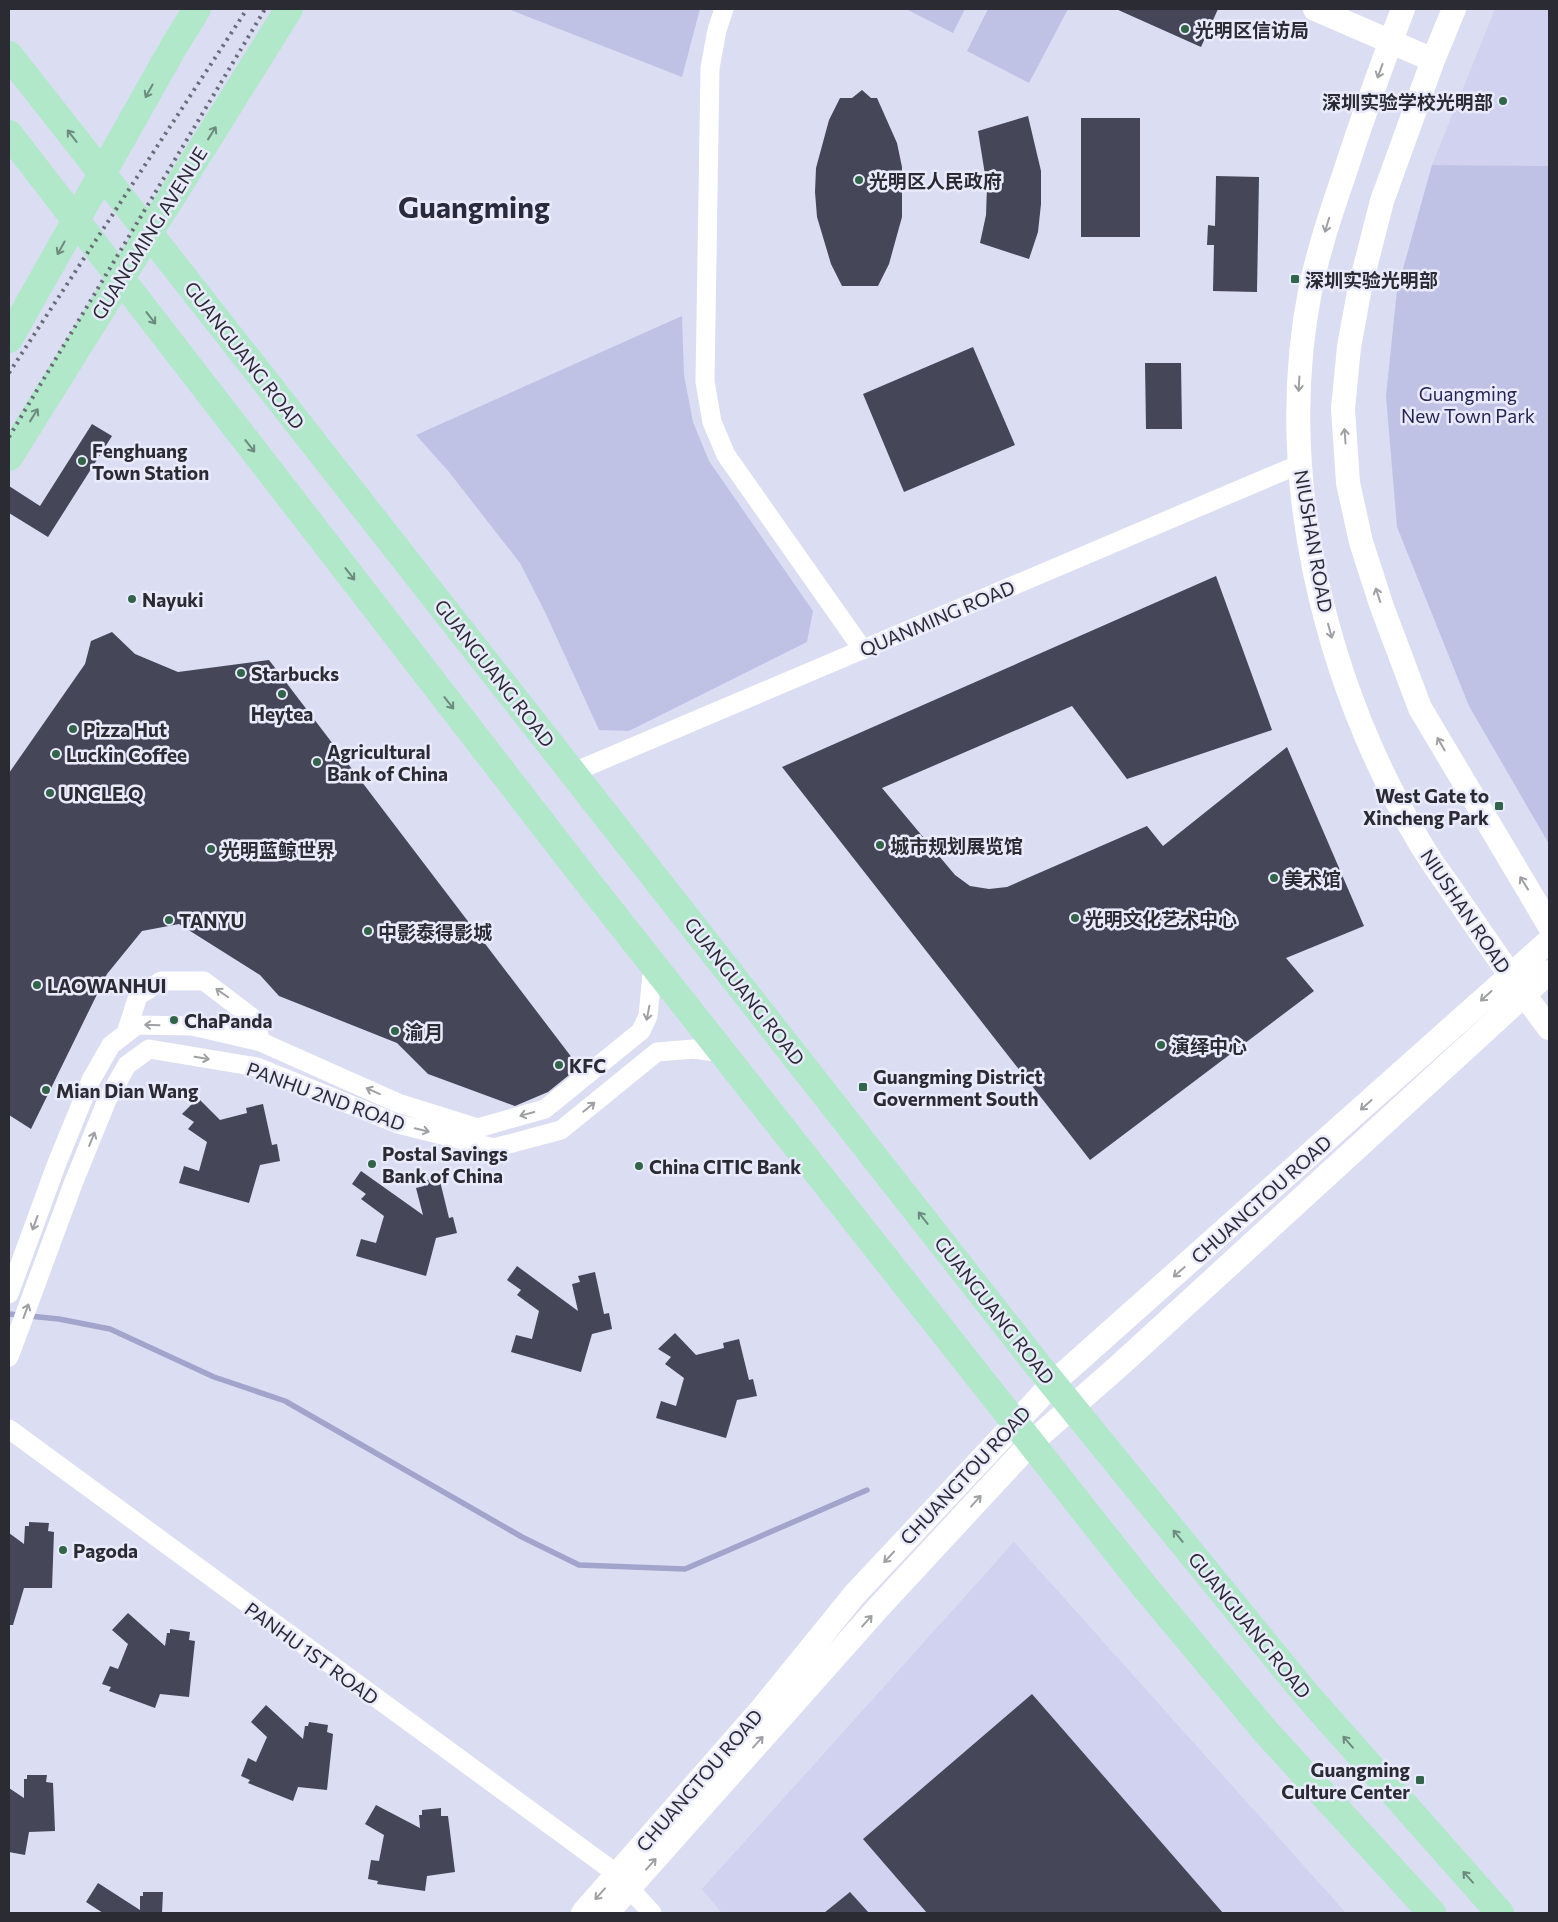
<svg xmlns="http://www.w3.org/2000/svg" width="1558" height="1922" font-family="Commissioner,'Noto Sans SC',sans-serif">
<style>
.built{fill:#d0d2ef}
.green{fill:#c0c2e5}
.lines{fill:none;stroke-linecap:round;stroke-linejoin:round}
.stream{stroke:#a2a4cb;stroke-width:5.5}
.building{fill:#454658}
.minor{stroke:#fff;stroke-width:19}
.tertiary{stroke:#fff;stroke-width:24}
.primary{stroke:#b0e8c9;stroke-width:28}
.rail{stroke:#6b6c79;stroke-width:4;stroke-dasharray:2.5 5;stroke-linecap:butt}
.oneway{stroke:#9fa0a3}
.oneway2{stroke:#6d8a7e}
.poi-dot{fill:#316448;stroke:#e9ebfc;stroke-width:2}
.labels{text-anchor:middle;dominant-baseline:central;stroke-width:5;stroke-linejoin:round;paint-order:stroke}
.poi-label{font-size:19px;font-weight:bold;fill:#2a2b33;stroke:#e9ebfc;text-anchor:start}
.street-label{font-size:19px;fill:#2a2b33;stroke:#e9ebfc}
.park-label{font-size:19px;fill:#272455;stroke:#e9ebfc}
.town-label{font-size:29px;font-weight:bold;fill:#2a2b3c;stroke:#e9ebfc}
</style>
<rect width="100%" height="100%" fill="#dbddf3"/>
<path class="built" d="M 1495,9 L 1549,9 L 1549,166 L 1432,165 Z
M 1014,1542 L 1346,1913 L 722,1913 L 702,1889 Z"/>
<path class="green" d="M 508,9 L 700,9 L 682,77 Z
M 906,9 L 965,9 L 953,33 Z
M 988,9 L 1068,9 L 1029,83 L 967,51 Z
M 1432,165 L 1549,166 L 1549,844 L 1469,706 L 1397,527 L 1386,396 L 1397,290 Z
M 682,316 L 684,375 L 693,422 L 709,461 L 813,611 L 807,642 L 629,731 L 599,730 L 545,612 L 520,563 L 449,472 L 416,435 Z"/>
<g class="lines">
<path class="stream" d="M 9,1314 L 59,1319 L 110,1329 L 214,1377 L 285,1401 L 522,1537 L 579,1565 L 685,1569 L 867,1490"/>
</g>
<path class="building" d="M 1116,9 L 1218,9 L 1201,47 Z
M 862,90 L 871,98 L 877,98 L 897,143 L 902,167 L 902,217 L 889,264 L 878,286 L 842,286 L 831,264 L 817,217 L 815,192 L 816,168 L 829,120 L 840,98 L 852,98 Z
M 1028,116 L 1041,171 L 1041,204 L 1038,232 L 1029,259 L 980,243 L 986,215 L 987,187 L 978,131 Z
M 1081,118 L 1140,118 L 1140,237 L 1081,237 Z
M 1216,176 L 1259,177 L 1257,292 L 1213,291 L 1214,245 L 1207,245 L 1208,225 L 1215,226 Z
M 973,347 L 1015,445 L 904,492 L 863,394 Z
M 1145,363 L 1181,363 L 1182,429 L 1146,429 Z
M 92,424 L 112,436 L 48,537 L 9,513 L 9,486 L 40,506 Z
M 1216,576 L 1272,730 L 1127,779 L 1072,706 L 882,788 L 955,875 L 970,886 L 989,889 L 1007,887 L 1147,826 L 1163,846 L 1287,747 L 1364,926 L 1286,958 L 1314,991 L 1090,1160 L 782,767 Z
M 112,632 L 135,654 L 178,672 L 269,660 L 579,1067 L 548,1092 L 515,1106 L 428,1074 L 397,1043 L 279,996 L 260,975 L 179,924 L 142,931 L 107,974 L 31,1129 L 9,1115 L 9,773 L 85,664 L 91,641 Z
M 198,1098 L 220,1120 L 247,1113 L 246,1108 L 263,1104 L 272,1145 L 277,1144 L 280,1161 L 260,1165 L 249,1203 L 179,1183 L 184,1166 L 199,1171 L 207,1142 L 188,1129 L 194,1122 L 182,1114 Z
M 361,1171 L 423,1215 L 416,1188 L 424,1186 L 423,1181 L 439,1177 L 449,1218 L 453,1217 L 457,1233 L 436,1238 L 426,1276 L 356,1256 L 361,1239 L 376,1243 L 384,1216 L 361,1199 L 366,1194 L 352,1184 Z
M 517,1266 L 578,1311 L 572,1284 L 580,1282 L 578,1276 L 595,1272 L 604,1314 L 609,1313 L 612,1329 L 592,1334 L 581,1372 L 511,1352 L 516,1335 L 532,1339 L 539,1311 L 517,1295 L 521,1290 L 507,1280 Z
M 675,1333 L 696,1355 L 724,1348 L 723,1343 L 739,1339 L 749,1380 L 753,1379 L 757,1396 L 737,1400 L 726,1438 L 656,1418 L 661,1401 L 676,1406 L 684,1378 L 665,1364 L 671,1357 L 658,1349 Z
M 29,1522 L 49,1523 L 48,1531 L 54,1532 L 52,1588 L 24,1588 L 13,1625 L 9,1625 L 9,1533 L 24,1544 L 25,1526 L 29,1526 Z
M 128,1613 L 165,1646 L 167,1633 L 170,1633 L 170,1629 L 190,1632 L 189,1640 L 195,1641 L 189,1697 L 160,1694 L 155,1708 L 109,1691 L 111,1687 L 102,1684 L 110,1666 L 118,1669 L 128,1644 L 112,1630 Z
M 1032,1694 L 1223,1913 L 927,1913 L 863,1839 Z
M 266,1705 L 303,1739 L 305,1726 L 308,1726 L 309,1722 L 328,1725 L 327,1732 L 333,1734 L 327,1790 L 298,1787 L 293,1801 L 248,1783 L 250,1780 L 241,1776 L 248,1758 L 256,1762 L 267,1737 L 251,1722 Z
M 27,1775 L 47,1775 L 46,1782 L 53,1783 L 55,1831 L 29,1832 L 25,1855 L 9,1852 L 9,1788 L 24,1798 L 24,1779 L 27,1779 Z
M 376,1805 L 420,1828 L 419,1815 L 422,1815 L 422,1810 L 441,1808 L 441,1816 L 448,1816 L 455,1872 L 427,1876 L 425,1891 L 377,1884 L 378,1881 L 368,1879 L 371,1860 L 379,1861 L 384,1835 L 365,1824 Z
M 98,1883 L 140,1910 L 140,1896 L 143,1896 L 143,1892 L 163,1892 L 162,1913 L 103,1913 L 86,1902 Z
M 850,1892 L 869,1913 L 824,1913 Z"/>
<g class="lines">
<path class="minor" d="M 724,9 L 717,30 L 710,68 L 705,382 L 712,422 L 726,455 L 863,650
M 574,772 L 1300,464
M 126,1033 L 138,996 L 161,981 L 204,981 L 254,1019 L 261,1042
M 9,1294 L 57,1163 L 91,1080 L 111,1045 L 137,1025 L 192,1026 L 261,1042 L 398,1103 L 478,1128 L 545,1109 L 641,1031 L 648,1016 L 653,964
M 9,1357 L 73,1184 L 107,1100 L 127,1065 L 149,1049 L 257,1067 L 398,1124 L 494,1148 L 561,1130 L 657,1052 L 694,1049 L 723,1053
M 9,1429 L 617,1874
M 629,1888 L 652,1913"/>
<path class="tertiary" d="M 1315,9 L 1433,60
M 1403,9 C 1382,64 1362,119 1344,175 C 1331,212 1319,249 1311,286 C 1273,474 1324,680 1420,843 C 1431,862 1445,880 1457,898 C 1487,942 1517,986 1549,1028
M 1454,9 L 1433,60 L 1382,201 L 1360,287 L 1349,347 L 1343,409 L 1348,483 L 1361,542 L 1382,607 L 1420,708 L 1549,925
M 583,1913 L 760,1711 L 855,1594 L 1053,1383 L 1549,941
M 607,1913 L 879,1607 L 1031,1443 L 1120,1365 L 1549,972"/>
<path class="primary" d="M 9,55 L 1036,1363 L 1306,1694 L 1500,1913
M 9,134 L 583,876 L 1144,1586 L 1266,1732 L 1432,1913
M 9,339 L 173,48 L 197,9
M 9,457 L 289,9"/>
<path class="rail" d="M 9,373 L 247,9
M 9,437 L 265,9"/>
</g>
<defs><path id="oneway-shaft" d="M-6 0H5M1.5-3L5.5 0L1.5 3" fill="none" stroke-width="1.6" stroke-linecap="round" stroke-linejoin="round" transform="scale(1.25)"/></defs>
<g class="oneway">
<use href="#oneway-shaft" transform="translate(1380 71) rotate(110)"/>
<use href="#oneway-shaft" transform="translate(1327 225) rotate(107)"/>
<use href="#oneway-shaft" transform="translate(1299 384) rotate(93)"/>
<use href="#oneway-shaft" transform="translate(1345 436) rotate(-94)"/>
<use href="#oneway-shaft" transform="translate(1378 595) rotate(-108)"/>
<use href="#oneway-shaft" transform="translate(1330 631) rotate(75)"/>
<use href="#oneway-shaft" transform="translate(1441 744) rotate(-120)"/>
<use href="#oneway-shaft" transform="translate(1524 883) rotate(-122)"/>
<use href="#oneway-shaft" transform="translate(222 993) rotate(-145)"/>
<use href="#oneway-shaft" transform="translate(1486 996) rotate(138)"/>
<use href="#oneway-shaft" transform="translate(648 1013) rotate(101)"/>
<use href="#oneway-shaft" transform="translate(152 1025) rotate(-178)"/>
<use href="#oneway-shaft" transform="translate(202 1058) rotate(9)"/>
<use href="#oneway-shaft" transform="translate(373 1091) rotate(-156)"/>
<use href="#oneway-shaft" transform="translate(1366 1105) rotate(138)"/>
<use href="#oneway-shaft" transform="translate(589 1107) rotate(-39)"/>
<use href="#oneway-shaft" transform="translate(527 1114) rotate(165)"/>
<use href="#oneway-shaft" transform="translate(422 1130) rotate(14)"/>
<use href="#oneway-shaft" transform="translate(92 1139) rotate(-68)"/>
<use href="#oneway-shaft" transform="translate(35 1223) rotate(110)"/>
<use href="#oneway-shaft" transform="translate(1179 1272) rotate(139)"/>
<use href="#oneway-shaft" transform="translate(26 1311) rotate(-70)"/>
<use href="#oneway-shaft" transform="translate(976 1501) rotate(-48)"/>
<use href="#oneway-shaft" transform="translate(889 1557) rotate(133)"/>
<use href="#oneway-shaft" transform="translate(867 1621) rotate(-48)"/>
<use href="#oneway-shaft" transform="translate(758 1742) rotate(-48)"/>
<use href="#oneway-shaft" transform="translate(651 1864) rotate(-48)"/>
<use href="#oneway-shaft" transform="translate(600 1894) rotate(132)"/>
</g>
<g class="oneway2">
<use href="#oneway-shaft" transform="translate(149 91) rotate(119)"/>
<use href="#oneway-shaft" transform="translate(212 133) rotate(-58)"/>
<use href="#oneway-shaft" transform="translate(72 136) rotate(-128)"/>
<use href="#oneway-shaft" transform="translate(61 248) rotate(119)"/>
<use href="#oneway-shaft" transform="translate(151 318) rotate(52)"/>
<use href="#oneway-shaft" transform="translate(34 415) rotate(-58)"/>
<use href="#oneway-shaft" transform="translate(250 446) rotate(52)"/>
<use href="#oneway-shaft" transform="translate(350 574) rotate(52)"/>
<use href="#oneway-shaft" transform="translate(449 703) rotate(52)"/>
<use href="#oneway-shaft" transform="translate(923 1218) rotate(-128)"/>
<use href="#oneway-shaft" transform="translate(1178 1536) rotate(-129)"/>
<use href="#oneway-shaft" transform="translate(1348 1742) rotate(-131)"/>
<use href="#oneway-shaft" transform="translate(1468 1877) rotate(-132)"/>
</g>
<g class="poi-dot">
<circle cx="1185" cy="29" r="5"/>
<circle cx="1503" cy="101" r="5"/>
<circle cx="859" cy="180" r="5"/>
<rect x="1290" y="274" width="10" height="10" rx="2.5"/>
<circle cx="82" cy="461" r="5"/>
<circle cx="132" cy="599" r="5"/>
<circle cx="241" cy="673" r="5"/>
<circle cx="282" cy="694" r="5"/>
<circle cx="73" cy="729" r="5"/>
<circle cx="56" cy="754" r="5"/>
<circle cx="317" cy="762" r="5"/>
<circle cx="50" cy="793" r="5"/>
<rect x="1494" y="801" width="10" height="10" rx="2.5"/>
<circle cx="880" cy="845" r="5"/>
<circle cx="211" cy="849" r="5"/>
<circle cx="1274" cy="878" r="5"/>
<circle cx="1075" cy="918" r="5"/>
<circle cx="169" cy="920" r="5"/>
<circle cx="368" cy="931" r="5"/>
<circle cx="37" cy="985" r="5"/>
<circle cx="174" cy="1020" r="5"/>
<circle cx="395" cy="1031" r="5"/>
<circle cx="1161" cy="1045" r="5"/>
<circle cx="559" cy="1065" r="5"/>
<rect x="858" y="1082" width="10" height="10" rx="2.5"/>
<circle cx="46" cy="1090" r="5"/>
<circle cx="372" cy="1164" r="5"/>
<circle cx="639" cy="1166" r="5"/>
<circle cx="63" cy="1550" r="5"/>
<rect x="1415" y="1775" width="10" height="10" rx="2.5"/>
</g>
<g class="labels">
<g class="poi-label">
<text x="1195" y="29">光明区信访局</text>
<text x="1493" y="101" text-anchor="end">深圳实验学校光明部</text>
<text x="869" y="180">光明区人民政府</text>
<text x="1305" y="279">深圳实验光明部</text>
<text x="92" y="450">Fenghuang<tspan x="92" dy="22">Town Station</tspan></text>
<text x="142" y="599">Nayuki</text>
<text x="251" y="673">Starbucks</text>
<text x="282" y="713" text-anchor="middle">Heytea</text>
<text x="83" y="729">Pizza Hut</text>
<text x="327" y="751">Agricultural<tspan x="327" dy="22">Bank of China</tspan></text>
<text x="66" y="754">Luckin Coffee</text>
<text x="60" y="793">UNCLE.Q</text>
<text x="1489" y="795" text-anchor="end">West Gate to<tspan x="1489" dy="22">Xincheng Park</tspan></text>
<text x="890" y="845">城市规划展览馆</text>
<text x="221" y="849">光明蓝鲸世界</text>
<text x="1284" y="878">美术馆</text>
<text x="1085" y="918">光明文化艺术中心</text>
<text x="179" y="920">TANYU</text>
<text x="378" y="931">中影泰得影城</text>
<text x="47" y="985">LAOWANHUI</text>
<text x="184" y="1020">ChaPanda</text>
<text x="405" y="1031">渝月</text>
<text x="1171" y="1045">演绎中心</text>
<text x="569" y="1065">KFC</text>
<text x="873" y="1076">Guangming District<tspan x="873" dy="22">Government South</tspan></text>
<text x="56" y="1090">Mian Dian Wang</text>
<text x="382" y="1153">Postal Savings<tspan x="382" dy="22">Bank of China</tspan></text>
<text x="649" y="1166">China CITIC Bank</text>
<text x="73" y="1550">Pagoda</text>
<text x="1410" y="1769" text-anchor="end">Guangming<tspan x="1410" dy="22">Culture Center</tspan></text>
</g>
<g class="street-label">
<text transform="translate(149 233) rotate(-58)">GUANGMING AVENUE</text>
<text transform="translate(245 355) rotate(52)">GUANGUANG ROAD</text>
<text transform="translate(1314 541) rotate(80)">NIUSHAN ROAD</text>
<text transform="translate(937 618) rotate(-23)">QUANMING ROAD</text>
<text transform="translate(495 673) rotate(52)">GUANGUANG ROAD</text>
<text transform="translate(1466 911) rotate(56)">NIUSHAN ROAD</text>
<text transform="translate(745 991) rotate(52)">GUANGUANG ROAD</text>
<text transform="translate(326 1096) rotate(20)">PANHU 2ND ROAD</text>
<text transform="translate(1261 1199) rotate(-42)">CHUANGTOU ROAD</text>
<text transform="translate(995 1310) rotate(52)">GUANGUANG ROAD</text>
<text transform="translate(965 1475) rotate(-47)">CHUANGTOU ROAD</text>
<text transform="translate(1250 1625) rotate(51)">GUANGUANG ROAD</text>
<text transform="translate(312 1653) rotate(36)">PANHU 1ST ROAD</text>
<text transform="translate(699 1780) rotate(-49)">CHUANGTOU ROAD</text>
</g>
<g class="park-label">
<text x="1468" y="393">Guangming<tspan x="1468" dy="22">New Town Park</tspan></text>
</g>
<g class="town-label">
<text x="474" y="206">Guangming</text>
</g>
</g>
<rect width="1558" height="1922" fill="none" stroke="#2a2b33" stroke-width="20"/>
</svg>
